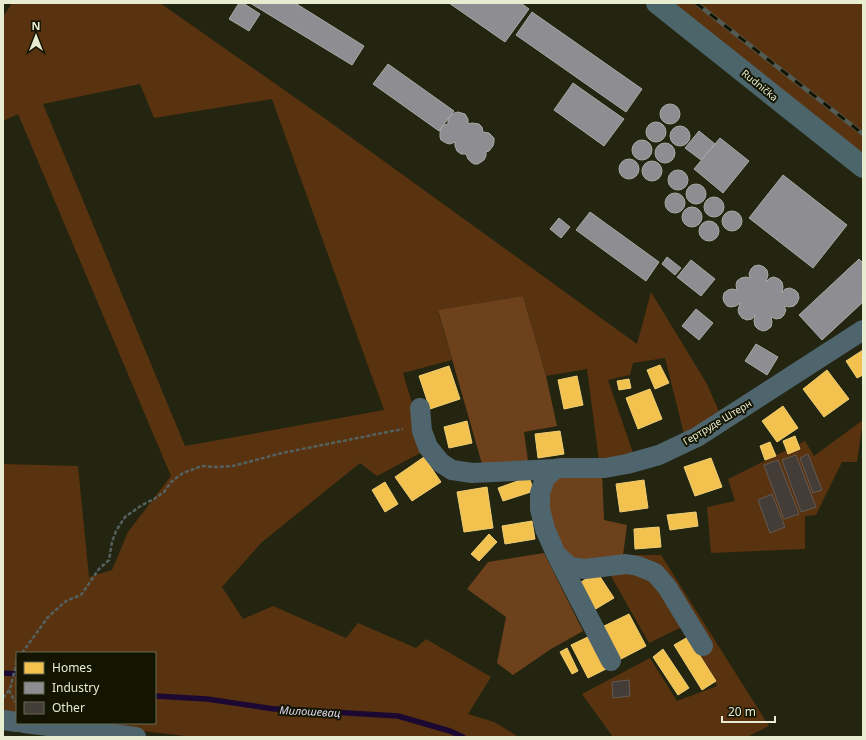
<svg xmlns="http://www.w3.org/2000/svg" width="866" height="740" font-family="'Noto Sans',sans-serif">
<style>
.green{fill:#59320f;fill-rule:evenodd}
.forest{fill:#6d411c}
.homes{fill:#f2c14e;stroke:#efce75}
.industry{fill:#8d8d92;stroke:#a8aaa5}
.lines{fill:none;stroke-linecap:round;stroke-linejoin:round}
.stream{stroke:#1b0933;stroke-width:5.5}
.building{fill:#443c36;stroke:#635a54}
.path{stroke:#55615e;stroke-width:2.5;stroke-dasharray:4 2;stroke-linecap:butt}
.street{stroke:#4e656e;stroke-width:20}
.secondary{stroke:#4b656b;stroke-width:22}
.rail-casing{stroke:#525c54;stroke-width:4.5}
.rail{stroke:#131502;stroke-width:3;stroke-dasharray:9;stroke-linecap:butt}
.labels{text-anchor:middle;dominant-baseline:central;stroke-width:4;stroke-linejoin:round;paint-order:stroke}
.street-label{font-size:10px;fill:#e8ecd1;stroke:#131502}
.water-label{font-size:11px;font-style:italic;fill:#dfd9f3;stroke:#131502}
</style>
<rect width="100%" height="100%" fill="#232510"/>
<path class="green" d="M 12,3 L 160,3 L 327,120 L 637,344 L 651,292 L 707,384 L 720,414 L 685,438 L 665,358 L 633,363 L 630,375 L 608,380 L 633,453 L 599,461 L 587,369 L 546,376 L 523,296 L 438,311 L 452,360 L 403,373 L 418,423 L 424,451 L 377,476 L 360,463 L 261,543 L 222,587 L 243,619 L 273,606 L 346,638 L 358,623 L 416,648 L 426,639 L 491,677 L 468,714 L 494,722 L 519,737 L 194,737 L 73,723 L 155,723 L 155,653 L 17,653 L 17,716 L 3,714 L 3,464 L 78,466 L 89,577 L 112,570 L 128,532 L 171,476 L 18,114 L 3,121 L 3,17 ZM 140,84 L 154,118 L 272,99 L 384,410 L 185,446 L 43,104 Z
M 669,3 L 863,3 L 863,159 Z
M 863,420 L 857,462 L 842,462 L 816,515 L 805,516 L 805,549 L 711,553 L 707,507 L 735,501 L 728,479 L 805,441 L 814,456 Z
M 623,555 L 661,555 L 769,726 L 747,737 L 668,737 L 668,736 L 665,737 L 613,737 L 582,694 L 650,658 L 677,701 L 717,686 L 684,626 L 649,643 L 603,562 Z"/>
<path class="forest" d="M 523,296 L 546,376 L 557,426 L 524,432 L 528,461 L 482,464 L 438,310 Z
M 563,472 L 602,472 L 604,520 L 627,525 L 623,555 L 603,562 L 567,557 L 546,507 L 550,485 Z
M 544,553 L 583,631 L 551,649 L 513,675 L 497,663 L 506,617 L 467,589 L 488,562 Z"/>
<path class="homes" d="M 863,350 L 863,375 L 857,378 L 846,361 Z
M 660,365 L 669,383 L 655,389 L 647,370 Z
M 449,366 L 460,399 L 430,409 L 419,376 Z
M 827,370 L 849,399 L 824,417 L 803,389 Z
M 577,376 L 583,405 L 564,409 L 558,380 Z
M 629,379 L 631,388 L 619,390 L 617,381 Z
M 650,389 L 662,419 L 638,429 L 626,398 Z
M 783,406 L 798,428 L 777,442 L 762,421 Z
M 467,421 L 472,443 L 449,448 L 444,427 Z
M 560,431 L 564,454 L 538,458 L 535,434 Z
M 795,436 L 800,449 L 788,454 L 783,441 Z
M 770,442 L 776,456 L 765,460 L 760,446 Z
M 424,457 L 441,482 L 412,501 L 395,477 Z
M 711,458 L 722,487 L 695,496 L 684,467 Z
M 529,477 L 534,491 L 503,501 L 498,488 Z
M 644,480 L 648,508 L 620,512 L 616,484 Z
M 385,482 L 398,504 L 385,512 L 372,490 Z
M 487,487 L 493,528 L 464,532 L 457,492 Z
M 696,512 L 698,526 L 670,530 L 667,515 Z
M 532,521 L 535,539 L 505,544 L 502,526 Z
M 659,527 L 661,547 L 635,549 L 634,529 Z
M 489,534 L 497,542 L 479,561 L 471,554 Z
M 597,572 L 614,598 L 594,610 L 578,584 Z
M 629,614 L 646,646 L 619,660 L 602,627 Z
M 592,635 L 608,668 L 588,678 L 571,645 Z
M 688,637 L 716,681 L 702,690 L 674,645 Z
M 567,648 L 578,671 L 572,674 L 560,652 Z
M 663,649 L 689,688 L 678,695 L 653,657 Z"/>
<path class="industry" d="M 239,3 L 243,3 L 260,14 L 249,31 L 229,19 Z
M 250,3 L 295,3 L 364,46 L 352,65 Z
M 449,3 L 521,3 L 529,9 L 505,42 Z
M 532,12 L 642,89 L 626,112 L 516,35 Z
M 388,64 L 454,111 L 439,131 L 373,84 Z
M 573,83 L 624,119 L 604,146 L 554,110 Z
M660 114a10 10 0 1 1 20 0a10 10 0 1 1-20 0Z
M 458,112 L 465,114 L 468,119 L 468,124 L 472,123 L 479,124 L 482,127 L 483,132 L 489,133 L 494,138 L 494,142 L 493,146 L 489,151 L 486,152 L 486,156 L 484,160 L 478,164 L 474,164 L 471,162 L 468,159 L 466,154 L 461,154 L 457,151 L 455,146 L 455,142 L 450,144 L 446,143 L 441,140 L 440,137 L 440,132 L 441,128 L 444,125 L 448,124 L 448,119 L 451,115 L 454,113 Z
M646 132a10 10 0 1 1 20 0a10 10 0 1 1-20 0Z
M670 136a10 10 0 1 1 20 0a10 10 0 1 1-20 0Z
M 699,131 L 715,144 L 701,160 L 685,148 Z
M 720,138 L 749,161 L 723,193 L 694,169 Z
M632 150a10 10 0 1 1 20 0a10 10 0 1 1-20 0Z
M655 153a10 10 0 1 1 20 0a10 10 0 1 1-20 0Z
M619 169a10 10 0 1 1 20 0a10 10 0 1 1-20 0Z
M642 171a10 10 0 1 1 20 0a10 10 0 1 1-20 0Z
M668 180a10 10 0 1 1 20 0a10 10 0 1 1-20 0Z
M 783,175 L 847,225 L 813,268 L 749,218 Z
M686 194a10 10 0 1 1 20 0a10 10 0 1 1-20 0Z
M665 203a10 10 0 1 1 20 0a10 10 0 1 1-20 0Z
M704 207a10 10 0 1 1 20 0a10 10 0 1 1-20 0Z
M682 217a10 10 0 1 1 20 0a10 10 0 1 1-20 0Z
M722 221a10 10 0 1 1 20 0a10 10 0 1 1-20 0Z
M 590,212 L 659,262 L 646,281 L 576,230 Z
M 559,218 L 570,227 L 561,238 L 550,229 Z
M699 231a10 10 0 1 1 20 0a10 10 0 1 1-20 0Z
M 667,257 L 681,268 L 675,275 L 662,264 Z
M 859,259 L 863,263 L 863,302 L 822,340 L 799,315 Z
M 691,260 L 715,279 L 701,296 L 677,277 Z
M 759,265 L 764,267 L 767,270 L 768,275 L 766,282 L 770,278 L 774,277 L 779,279 L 782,282 L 783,287 L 782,293 L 785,289 L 790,288 L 795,290 L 798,293 L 799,298 L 797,303 L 794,306 L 789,307 L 784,306 L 786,310 L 784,315 L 781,318 L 776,319 L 771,317 L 772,322 L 771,327 L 767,330 L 763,331 L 758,329 L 755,326 L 754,321 L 755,315 L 752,319 L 747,320 L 742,318 L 739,314 L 738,310 L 740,303 L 736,306 L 731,307 L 727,306 L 724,302 L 723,298 L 724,293 L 728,290 L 732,289 L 737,290 L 736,285 L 737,281 L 741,278 L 746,277 L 750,278 L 749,274 L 751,269 L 754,266 Z
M 696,309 L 713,323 L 699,340 L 682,326 Z
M 756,344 L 778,357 L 767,375 L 745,361 Z"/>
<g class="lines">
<path class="stream" d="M 3,673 L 17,674
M 155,696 L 207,699 L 274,709 L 280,709 L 398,716 L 450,731 L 463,737"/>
</g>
<path class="building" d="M 808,454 L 822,490 L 813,493 L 800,458 Z
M 796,455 L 816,507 L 801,512 L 782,460 Z
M 778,460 L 799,514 L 784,519 L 764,465 Z
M 772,494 L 785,527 L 770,533 L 758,500 Z
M 629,680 L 630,696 L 613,698 L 612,682 Z"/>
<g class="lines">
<path class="path" d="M 22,653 L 48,617 L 66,601 L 81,595 L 99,569 L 109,560 L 112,542 L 116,531 L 125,517 L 142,505 L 154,499 L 164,492 L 171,482 L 183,473 L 202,466 L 217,467 L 233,466 L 282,453 L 403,429
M 9,690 L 15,702
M 3,698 L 10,689 L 17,661"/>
<path class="street" d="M 420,408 L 422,431 L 428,447 L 441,463 L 452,470 L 472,473 L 555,469
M 558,558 L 611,661
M 703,646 L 667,587 L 655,573 L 638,566 L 626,564 L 585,569 L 570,567 L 556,554 L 545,529 L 540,509 L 540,493 L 545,478 L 555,469 L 562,468 L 605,468 L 627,464 L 659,455 L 697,437 L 863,330
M 3,720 L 17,722
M 24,723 L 136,737"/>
<path class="secondary" d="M 657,3 L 863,167"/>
<defs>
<path id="rail" d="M 696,3 L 863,134"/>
</defs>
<use href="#rail" class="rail-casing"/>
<use href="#rail" class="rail"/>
</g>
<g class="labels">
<g class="street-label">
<text transform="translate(760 85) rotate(39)">Rudnička</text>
<text transform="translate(717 422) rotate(-31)">Гертруде Штерн</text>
</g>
<g class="water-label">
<text transform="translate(310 711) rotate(3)">Милошевац</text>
</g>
</g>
<rect width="866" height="740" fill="none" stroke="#e8ecd1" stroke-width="8"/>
<rect x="16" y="652" width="140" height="72" fill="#131502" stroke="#686b55"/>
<rect x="24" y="662" width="20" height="12" fill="#f2c14e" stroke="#686b55"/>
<text x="52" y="672" font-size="12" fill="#e8ecd1">Homes</text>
<rect x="24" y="682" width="20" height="12" fill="#8d8d92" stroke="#686b55"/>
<text x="52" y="692" font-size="12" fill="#e8ecd1">Industry</text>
<rect x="24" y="702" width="20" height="12" fill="#443c36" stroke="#686b55"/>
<text x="52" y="712" font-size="12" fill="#e8ecd1">Other</text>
<g transform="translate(36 36)" stroke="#131502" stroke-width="3" paint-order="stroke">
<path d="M0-3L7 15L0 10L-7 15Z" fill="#e8ecd1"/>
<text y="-6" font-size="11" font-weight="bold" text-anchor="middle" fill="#e8ecd1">N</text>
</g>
<path d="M722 716v6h53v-6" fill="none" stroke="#e8ecd1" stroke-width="2"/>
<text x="728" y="716" font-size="12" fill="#e8ecd1" stroke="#131502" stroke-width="3" paint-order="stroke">20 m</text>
</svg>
